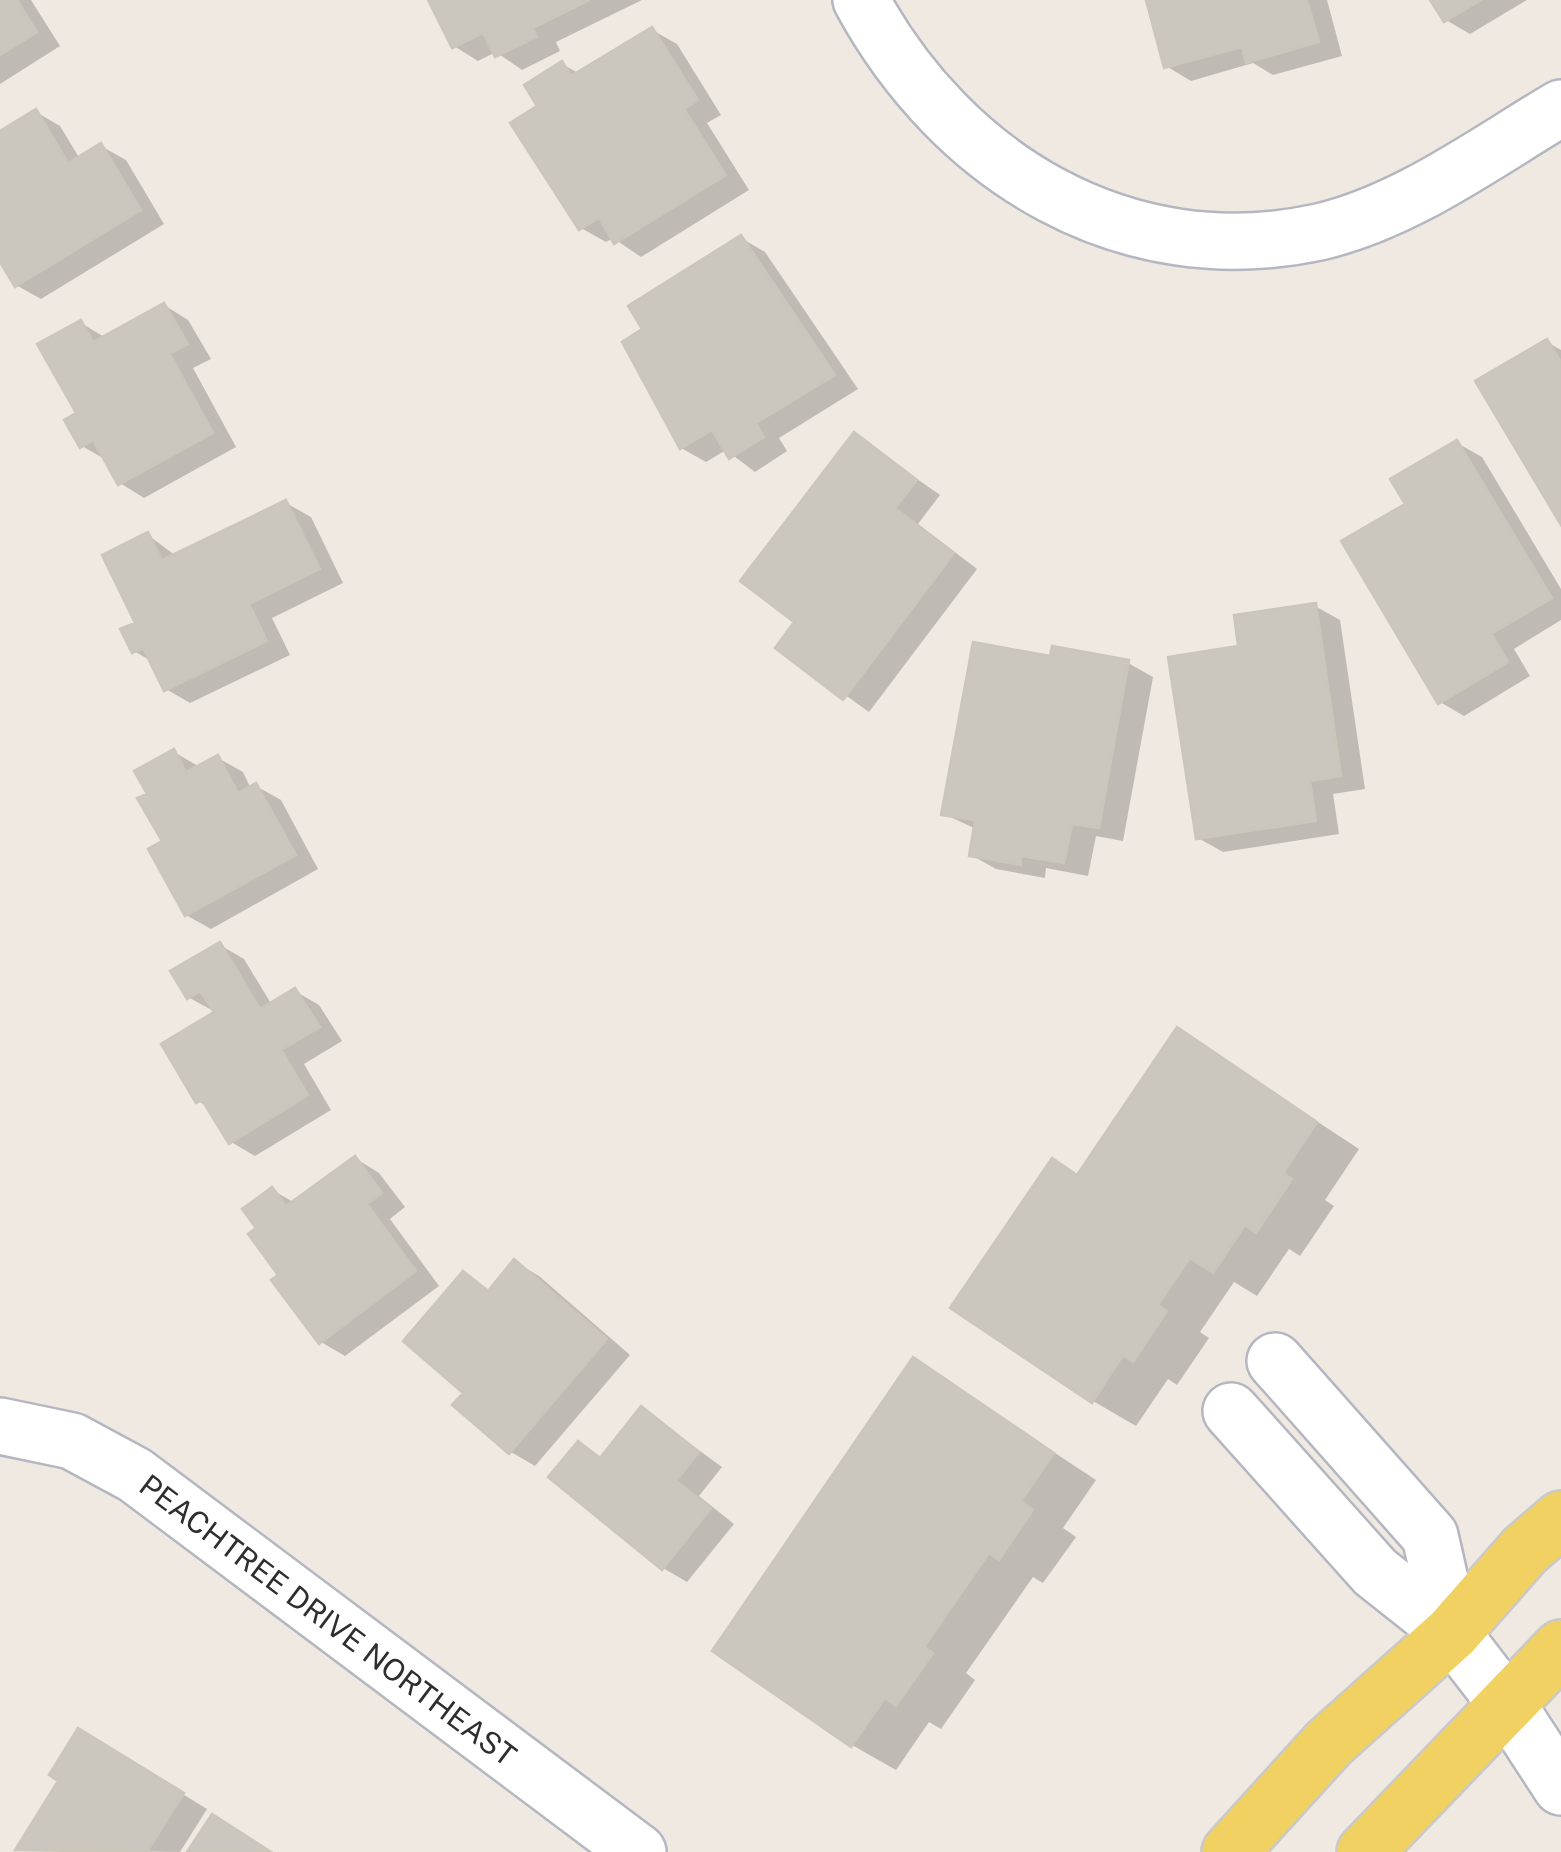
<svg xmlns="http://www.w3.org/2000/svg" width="1561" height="1852" font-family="'Public Sans',sans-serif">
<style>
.shadow{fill:#0003}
.building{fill:#cbc7bf;stroke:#cbc5ba;stroke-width:2.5}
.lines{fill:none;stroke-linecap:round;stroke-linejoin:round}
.minor-casing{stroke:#b4b7c1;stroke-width:60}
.major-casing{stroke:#c9c9c9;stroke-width:60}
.minor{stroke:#fff;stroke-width:55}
.major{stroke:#f2d163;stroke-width:55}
.labels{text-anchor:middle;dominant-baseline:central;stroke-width:8;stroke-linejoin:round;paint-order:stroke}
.street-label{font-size:30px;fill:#2e2e2e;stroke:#fff}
</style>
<rect width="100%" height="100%" fill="#efe9e1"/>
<path class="shadow" d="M 0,0 L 31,0 L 60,46 L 0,84 Z
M 431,0 L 642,0 L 556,42 L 560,51 L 522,70 L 496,52 L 478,61 L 454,46 Z
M 1148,0 L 1327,0 L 1342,56 L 1273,75 L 1253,63 L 1191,81 L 1166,66 Z
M 1433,0 L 1527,0 L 1470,34 L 1446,20 Z
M 652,30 L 677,44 L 721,115 L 707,123 L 749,190 L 641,257 L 613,238 L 606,242 L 581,228 L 540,107 L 562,64 L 580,74 Z
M 36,112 L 60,126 L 80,159 L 101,146 L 126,160 L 164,224 L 41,299 L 16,285 L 0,258 L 0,134 Z
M 741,238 L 765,252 L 858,389 L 779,438 L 787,451 L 755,472 L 726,450 L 706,462 L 681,448 L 645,330 Z
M 164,305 L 188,320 L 211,359 L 193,368 L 236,447 L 144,498 L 120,483 L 108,461 L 82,446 L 81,323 L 106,338 Z
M 1547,342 L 1561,350 L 1561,520 Z
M 854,435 L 940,495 L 918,524 L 977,569 L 869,712 L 778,647 L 797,621 Z
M 1457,443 L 1482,457 L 1561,589 L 1561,620 L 1514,649 L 1530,676 L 1464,716 L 1440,702 L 1408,505 Z
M 286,503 L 311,517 L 343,583 L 272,618 L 290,655 L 190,703 L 166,689 L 153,662 L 134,651 L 148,535 L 176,556 Z
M 1315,606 L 1340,620 L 1365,789 L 1333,794 L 1339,834 L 1223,852 L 1198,838 L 1241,649 Z
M 1052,659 L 1128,663 L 1153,677 L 1123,841 L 1096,836 L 1088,876 L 1046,868 L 1045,878 L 996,869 L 971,855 L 976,829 L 944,814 Z
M 174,752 L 198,766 L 218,758 L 243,772 L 251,789 L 256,786 L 281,800 L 318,869 L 211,929 L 186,915 L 150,795 Z
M 220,945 L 244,959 L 272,1005 L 295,991 L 319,1005 L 342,1041 L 304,1064 L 331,1110 L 255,1156 L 231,1142 L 210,1108 L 198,1101 L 217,1013 L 188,997 Z
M 1178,1030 L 1359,1149 L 1325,1200 L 1334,1206 L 1300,1256 L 1289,1249 L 1257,1296 L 1234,1282 L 1200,1332 L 1209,1338 L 1177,1385 L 1168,1379 L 1136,1426 L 1093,1401 L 1053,1161 L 1079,1176 Z
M 355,1158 L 379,1173 L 405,1207 L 390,1219 L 439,1286 L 345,1356 L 321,1342 L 259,1229 L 272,1190 L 295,1203 Z
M 515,1262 L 539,1276 L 630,1355 L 535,1466 L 511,1452 L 455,1405 L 467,1393 L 464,1274 L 491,1291 Z
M 914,1360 L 1096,1480 L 1063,1528 L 1076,1537 L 1043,1583 L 1033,1577 L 966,1673 L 975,1680 L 941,1729 L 929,1722 L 896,1770 L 852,1745 Z
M 642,1409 L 722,1467 L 699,1496 L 734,1524 L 687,1582 L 663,1568 L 578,1444 L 603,1458 Z
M 103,1745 L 207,1809 L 180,1852 L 18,1850 Z"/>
<path class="building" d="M 0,0 L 17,0 L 37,32 L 0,55 Z
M 428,0 L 590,0 L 533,28 L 537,37 L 495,57 L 483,33 L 452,48 Z
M 1146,0 L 1307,0 L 1319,42 L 1246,63 L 1242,47 L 1164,68 Z
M 1430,0 L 1481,0 L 1444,22 Z
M 652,27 L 698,100 L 684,109 L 726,175 L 614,244 L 599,218 L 579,230 L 510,123 L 537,106 L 524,85 L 562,61 L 571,76 Z
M 36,109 L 68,163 L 101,143 L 141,210 L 15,287 L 0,262 L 0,131 Z
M 741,235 L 835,375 L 756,423 L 764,437 L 729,459 L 712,430 L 680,449 L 622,342 L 642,329 L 628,306 Z
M 164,303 L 188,344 L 170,354 L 213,433 L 118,485 L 93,440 L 80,448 L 64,420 L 76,413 L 37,344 L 81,320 L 93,342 Z
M 1547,339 L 1561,362 L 1561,525 L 1475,381 Z
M 854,432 L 917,480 L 895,508 L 954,553 L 843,700 L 775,648 L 794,622 L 740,581 Z
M 1457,440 L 1552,598 L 1491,634 L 1508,662 L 1438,704 L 1341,541 L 1405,504 L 1390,479 Z
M 286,500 L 320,569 L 249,604 L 267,641 L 164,691 L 143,648 L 132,653 L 120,629 L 135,623 L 102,555 L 148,532 L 162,560 Z
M 1316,603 L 1341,776 L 1310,781 L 1316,821 L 1196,839 L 1168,657 L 1238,646 L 1234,615 Z
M 973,642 L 1050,656 L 1052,646 L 1129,660 L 1099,828 L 1072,824 L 1064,863 L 1021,856 L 1021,865 L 969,856 L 975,820 L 941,815 Z
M 174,749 L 186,772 L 218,755 L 238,793 L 256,783 L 296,855 L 185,916 L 148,849 L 162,841 L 137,798 L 147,794 L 134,771 Z
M 220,942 L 260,1009 L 295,988 L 320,1027 L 281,1050 L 308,1095 L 229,1144 L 202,1100 L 196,1103 L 161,1044 L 214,1012 L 200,991 L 187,999 L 170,971 Z
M 1177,1027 L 1317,1122 L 1283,1173 L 1292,1179 L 1256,1233 L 1245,1225 L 1213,1273 L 1190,1258 L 1158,1305 L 1167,1311 L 1133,1362 L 1123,1355 L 1092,1403 L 950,1308 L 1052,1158 L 1077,1175 Z
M 355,1156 L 382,1193 L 367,1204 L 416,1271 L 319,1344 L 271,1280 L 278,1275 L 248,1234 L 256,1228 L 242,1209 L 272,1187 L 286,1206 Z
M 514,1259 L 607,1339 L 509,1454 L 452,1405 L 463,1393 L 403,1341 L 463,1271 L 488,1291 Z
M 913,1357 L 1054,1453 L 1021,1501 L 1033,1510 L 999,1560 L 989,1553 L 924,1647 L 933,1653 L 896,1706 L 885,1698 L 851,1747 L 712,1651 Z
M 641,1406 L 699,1452 L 676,1481 L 711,1508 L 662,1570 L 548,1477 L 578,1441 L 600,1458 Z
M 78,1728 L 184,1793 L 147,1852 L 15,1850 L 58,1781 L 49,1775 Z
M 212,1814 L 271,1852 L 187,1852 Z"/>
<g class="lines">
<defs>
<path id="minor" d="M 861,0 C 952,168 1125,274 1319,232 C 1406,212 1485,153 1561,108
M 1275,1361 L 1430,1536 L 1452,1633
M 1231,1411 L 1375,1572 L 1452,1633 L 1509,1707 L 1561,1787
M 0,1426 L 72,1441 L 135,1475 L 638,1852"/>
<path id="major" d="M 1230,1852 L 1329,1743 L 1452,1633 L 1525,1550 L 1561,1519
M 1365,1852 L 1561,1648"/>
</defs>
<use href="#minor" class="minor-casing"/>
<use href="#major" class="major-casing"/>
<use href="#minor" class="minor"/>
<use href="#major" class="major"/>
</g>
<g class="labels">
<g class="street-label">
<text transform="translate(328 1620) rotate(37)">PEACHTREE DRIVE NORTHEAST</text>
</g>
</g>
</svg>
